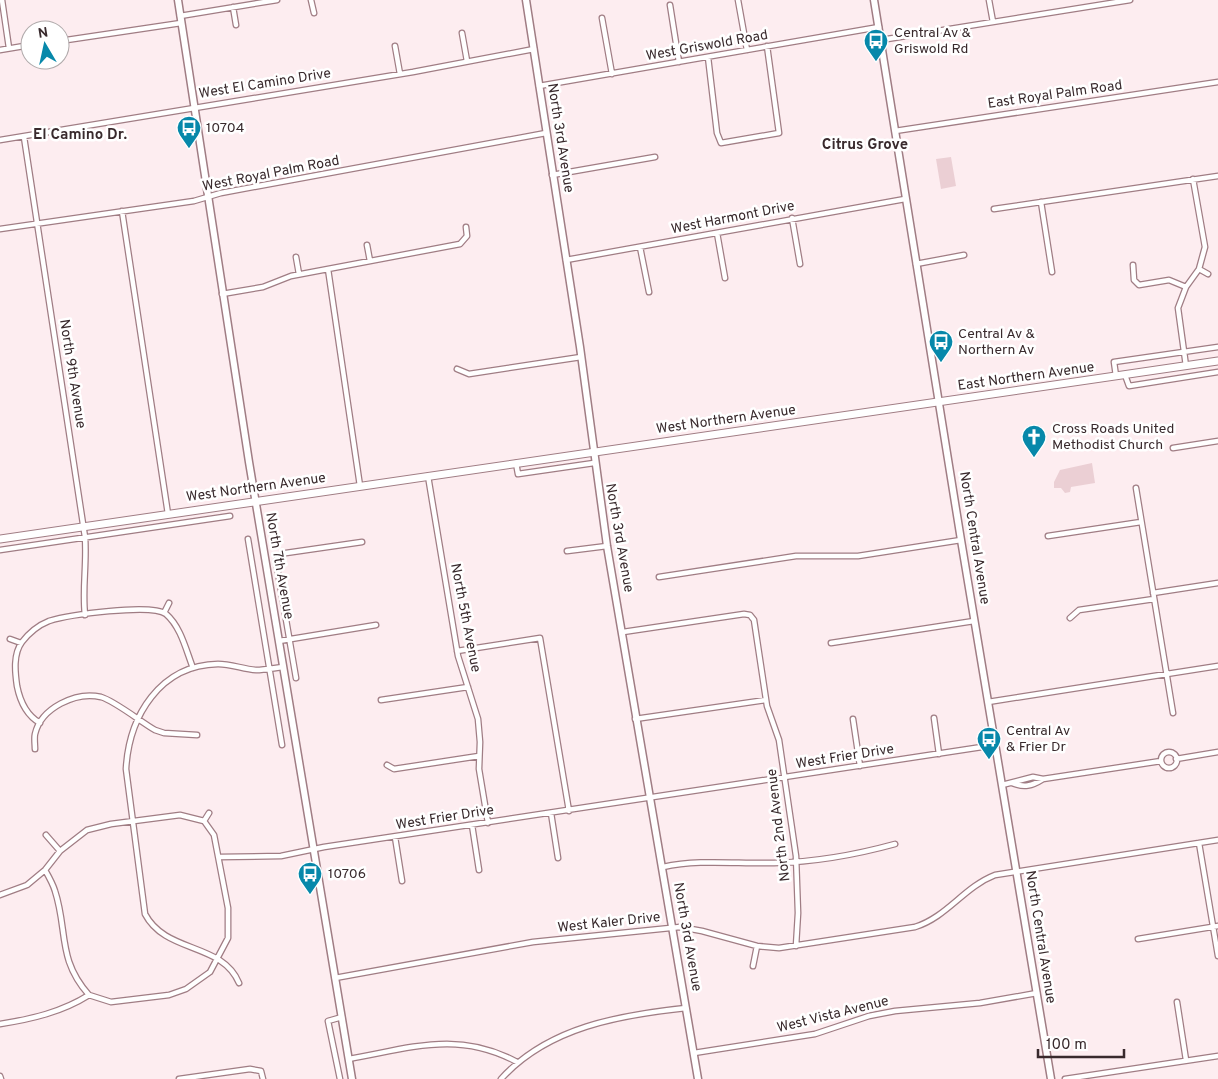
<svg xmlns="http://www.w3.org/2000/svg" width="1218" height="1079" font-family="Overpass,sans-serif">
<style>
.green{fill:#ebcfd4}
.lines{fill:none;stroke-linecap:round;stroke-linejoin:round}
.street-casing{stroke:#a07d84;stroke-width:7}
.secondary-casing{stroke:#a07d84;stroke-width:9}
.primary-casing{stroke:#a07d84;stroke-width:9}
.street{stroke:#fff;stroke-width:4.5}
.secondary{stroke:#fff;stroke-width:6}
.primary{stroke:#fff;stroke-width:7}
.labels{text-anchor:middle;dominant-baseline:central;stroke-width:5;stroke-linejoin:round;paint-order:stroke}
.poi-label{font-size:14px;fill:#392a2d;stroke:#fff;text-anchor:start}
.street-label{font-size:14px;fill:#392a2d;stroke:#fff}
.neighbourhood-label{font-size:15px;font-weight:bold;fill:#392a2d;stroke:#fff}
</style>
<rect width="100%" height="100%" fill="#fdedf0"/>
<path class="green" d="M 951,157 L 956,186 L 941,189 L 936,159 Z
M 1092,463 L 1095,483 L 1071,487 L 1070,492 L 1065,493 L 1061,488 L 1054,488 L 1054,482 L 1060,470 Z"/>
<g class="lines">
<defs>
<path id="street" d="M 2,0 L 9,48
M 311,0 L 314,13
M 738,0 L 747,50
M 989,0 L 993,22
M 670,5 L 679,62
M 233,7 L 236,25
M 180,16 L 277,0
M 602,18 L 612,74
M 462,33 L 467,61
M 881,40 L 1130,0
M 60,41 L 181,23
M 395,46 L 400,74
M 0,50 L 30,45
M 708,57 L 717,133 L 721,143 L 779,133 L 767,46
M 539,86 L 879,27
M 895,131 L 1218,82
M 24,137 L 85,537 C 87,564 82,589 85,615
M 0,140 L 413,72 L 534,49
M 552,175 L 655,157
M 1041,202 L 1052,272
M 994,209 L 1218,176
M 122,211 L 168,514
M 792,218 L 800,264
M 0,229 L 194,201 L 221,193 L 546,133
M 717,233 L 725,278
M 367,245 L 370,261
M 640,247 L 649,292
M 296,257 L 299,274
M 566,260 L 905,199
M 916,264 L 964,255
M 1133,265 L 1134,280 L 1139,285 L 1169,280 L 1186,287
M 328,269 L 360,486
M 1199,269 L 1208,274
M 222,294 L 263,287 L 291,276 L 460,244 L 467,236 L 466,227
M 1186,366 L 1178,308 L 1186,287 L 1199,269 L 1205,247 L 1193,179
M 457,369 L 469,374 L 581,357
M 1125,375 L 1129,386 L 1218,372
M 1116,376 L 1114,362 L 1218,347
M 1173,448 L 1218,441
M 516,463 L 518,474 L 594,463
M 428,476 L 458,656 L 478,719 L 480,742 L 479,769 L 488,823
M 1136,488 L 1173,713
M 1048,536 L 1141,522
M 248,539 L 282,745
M 0,550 L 230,516
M 567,551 L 607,546
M 659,577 L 796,556 L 858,556 L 961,540
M 1153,593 L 1218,583
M 164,613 L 169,603
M 1070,618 L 1079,610 L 1154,599
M 623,632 L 744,614 L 750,615 L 754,620 L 767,706 L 779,740 L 796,856 L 798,913 L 796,946
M 10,639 L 21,643
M 279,641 L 376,625
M 831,643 L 974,621
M 457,651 L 540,638 L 569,811
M 296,678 L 276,561 L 279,556 L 286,553 L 362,542
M 381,700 L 468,687
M 988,702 L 1218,666
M 934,718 L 939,754
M 635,719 L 766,700
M 853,719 L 860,766
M 40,723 C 26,715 20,701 17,686 C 15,672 13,654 22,642 C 29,633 39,625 49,621 C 68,615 151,603 166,614 C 181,627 186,650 193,668
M 35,749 C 35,745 34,738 35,734 C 41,708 76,691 101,697 C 115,701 141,722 155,730 L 164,733 L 197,735
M1161 760a8 8 0 1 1 16 0a8 8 0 1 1-16 0Z
M 1176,759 L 1218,752
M 387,765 L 394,769 L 479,756
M 1012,783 C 1024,788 1032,786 1043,779 L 1161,761
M 1002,785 L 1033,777 L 1043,779
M 551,813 L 558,858
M 204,821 L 209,813
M 472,825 L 479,870
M 46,835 L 60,851
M 395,837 L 402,881
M 1199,843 L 1218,956
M 219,857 L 281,856 L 324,847 L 995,745
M 663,867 C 699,859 737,864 774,863 C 815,862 855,855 895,844
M 45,870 C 49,877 53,884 55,891 C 68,931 57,959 89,995
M 0,895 L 27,885 L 45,870 L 60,851 L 87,830 L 111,824 L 180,815 L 204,821 L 214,835 L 228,908 L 228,938 L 210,972 L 186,989 L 169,995 L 111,1002 L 89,995 C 62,1012 32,1019 0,1024
M 1138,939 L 1218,926
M 753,966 L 757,946
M 335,978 L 533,942 L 680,927 L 702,931 L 757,946 L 779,948 L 915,927 C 947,917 964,887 995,875 L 1218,840
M 239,983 C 222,942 166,954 145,914 L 126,769 C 129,716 160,665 218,664 C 231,664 243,669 256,670 C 265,670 274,668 283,667
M 1177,1002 L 1186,1060
M 694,1053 L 815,1034 L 869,1016 L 895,1011 L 980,1003 L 1037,993
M 349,1059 C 411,1048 458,1030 517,1062
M 0,1076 L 1,1079
M 179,1079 L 250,1069 L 261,1071 L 263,1079
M 340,1079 L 328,1021 L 342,1017
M 501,1079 C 548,1027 620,1015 686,1008
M 1065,1079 L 1218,1056"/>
<path id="secondary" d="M 178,0 L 249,462 L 352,1079
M 526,0 L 580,347 L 607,546 L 698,1079
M 874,0 L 961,540 L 1051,1079"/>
<path id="primary" d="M 0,539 L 1218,361"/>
</defs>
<use href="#street" class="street-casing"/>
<use href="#secondary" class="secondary-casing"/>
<use href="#primary" class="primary-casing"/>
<use href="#street" class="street"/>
<use href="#secondary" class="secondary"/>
<use href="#primary" class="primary"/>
</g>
<defs>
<symbol id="bus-pin" viewBox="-11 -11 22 30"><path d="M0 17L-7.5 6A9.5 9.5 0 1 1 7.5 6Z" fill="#0788aa" stroke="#fff"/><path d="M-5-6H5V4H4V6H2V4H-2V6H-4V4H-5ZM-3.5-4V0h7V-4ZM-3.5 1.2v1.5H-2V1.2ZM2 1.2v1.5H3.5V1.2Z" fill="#fff"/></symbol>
<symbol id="church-pin" viewBox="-11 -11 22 30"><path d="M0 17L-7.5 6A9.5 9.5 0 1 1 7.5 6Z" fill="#0788aa" stroke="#fff"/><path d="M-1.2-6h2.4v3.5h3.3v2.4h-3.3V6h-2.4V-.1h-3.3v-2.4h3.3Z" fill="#fff"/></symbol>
</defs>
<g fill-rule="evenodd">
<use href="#bus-pin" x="862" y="27" width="28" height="38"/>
<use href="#bus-pin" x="175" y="114" width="28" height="38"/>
<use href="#bus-pin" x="927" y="328" width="28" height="38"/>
<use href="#church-pin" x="1020" y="423" width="28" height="38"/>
<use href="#bus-pin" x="975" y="725" width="28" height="38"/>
<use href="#bus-pin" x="296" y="860" width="28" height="38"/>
</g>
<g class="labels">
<g class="poi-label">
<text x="894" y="33">Central Av &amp;<tspan x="894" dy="16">Griswold Rd</tspan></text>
<text x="206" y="128">10704</text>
<text x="958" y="334">Central Av &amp;<tspan x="958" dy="16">Northern Av</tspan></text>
<text x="1052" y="429">Cross Roads United<tspan x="1052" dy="16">Methodist Church</tspan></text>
<text x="1006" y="731">Central Av<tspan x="1006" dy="16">&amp; Frier Dr</tspan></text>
<text x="328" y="874">10706</text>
</g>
<g class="street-label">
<text transform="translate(707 46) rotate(-10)">West Griswold Road</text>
<text transform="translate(265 84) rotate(-9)">West El Camino Drive</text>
<text transform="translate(1055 95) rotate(-8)">East Royal Palm Road</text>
<text transform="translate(560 138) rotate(81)">North 3rd Avenue</text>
<text transform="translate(271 174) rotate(-11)">West Royal Palm Road</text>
<text transform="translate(733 218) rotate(-11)">West Harmont Drive</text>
<text transform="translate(72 374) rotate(81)">North 9th Avenue</text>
<text transform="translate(1026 377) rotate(-8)">East Northern Avenue</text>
<text transform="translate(726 420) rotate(-8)">West Northern Avenue</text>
<text transform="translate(256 488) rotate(-8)">West Northern Avenue</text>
<text transform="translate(619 538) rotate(80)">North 3rd Avenue</text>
<text transform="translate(974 538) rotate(81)">North Central Avenue</text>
<text transform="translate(279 566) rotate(80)">North 7th Avenue</text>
<text transform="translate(465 618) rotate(79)">North 5th Avenue</text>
<text transform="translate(845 757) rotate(-9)">West Frier Drive</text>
<text transform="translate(445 818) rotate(-9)">West Frier Drive</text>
<text transform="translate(779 825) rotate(-97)">North 2nd Avenue</text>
<text transform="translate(609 923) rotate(-6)">West Kaler Drive</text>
<text transform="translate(687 937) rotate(80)">North 3rd Avenue</text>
<text transform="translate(1040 937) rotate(81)">North Central Avenue</text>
<text transform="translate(833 1015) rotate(-14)">West Vista Avenue</text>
</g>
<g class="neighbourhood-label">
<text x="80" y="135">El Camino Dr.</text>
<text x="865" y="145">Citrus Grove</text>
</g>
</g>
<g transform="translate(45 45) rotate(351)"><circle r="24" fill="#ffffff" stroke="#b0aaab"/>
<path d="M0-4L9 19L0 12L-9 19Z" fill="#0788aa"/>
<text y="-8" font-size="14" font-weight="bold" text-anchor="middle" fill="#392a2d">N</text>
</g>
<path d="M1038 1049v8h86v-8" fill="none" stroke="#392a2d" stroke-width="2.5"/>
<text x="1046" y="1049" font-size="15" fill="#392a2d" stroke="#ffffff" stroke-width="4" paint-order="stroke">100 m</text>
</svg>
